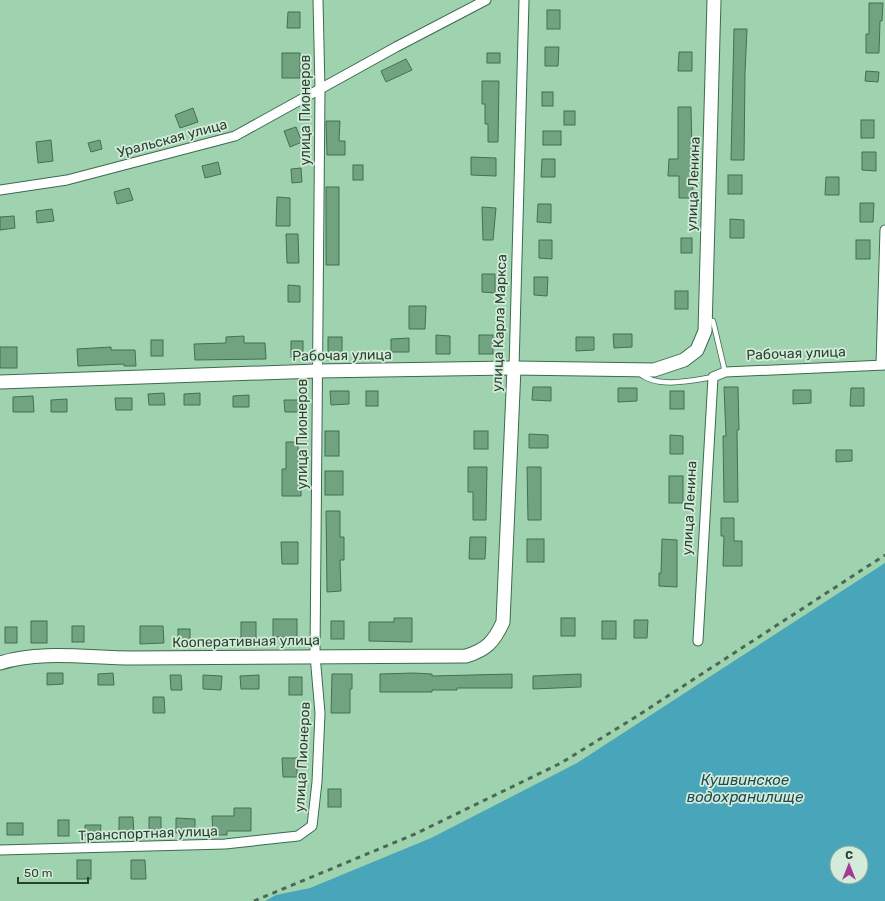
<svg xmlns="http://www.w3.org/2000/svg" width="885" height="901" font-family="Rubik,sans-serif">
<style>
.water{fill:#49a6ba;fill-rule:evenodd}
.building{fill:#72a381;stroke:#417151}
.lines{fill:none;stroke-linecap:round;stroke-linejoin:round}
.lane-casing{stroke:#3b6b4c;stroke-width:6}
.street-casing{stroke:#3b6b4c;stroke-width:11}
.secondary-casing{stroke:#3b6b4c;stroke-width:15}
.lane{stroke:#fff;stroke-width:4.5}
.street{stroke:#fff;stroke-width:9}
.secondary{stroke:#fff;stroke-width:13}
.rail{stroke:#4b6954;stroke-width:3;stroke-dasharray:5 5;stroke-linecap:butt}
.labels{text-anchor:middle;stroke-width:3.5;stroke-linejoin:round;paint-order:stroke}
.street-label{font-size:14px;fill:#2b4031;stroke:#d3ecda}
.water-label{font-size:15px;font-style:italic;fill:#214a53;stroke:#d3ecda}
</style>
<rect width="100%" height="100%" fill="#9fd3af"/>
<!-- water -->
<path class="water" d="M885,563V901H265L276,895L310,888L431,838L577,763ZM837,853H861V877H837Z"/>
<!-- building -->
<g class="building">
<path d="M869,3H883L882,21H880L879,53H866V34H869Z"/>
<rect x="547" y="10" width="13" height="19"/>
<path d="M288,12H300V28H287Z"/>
<path d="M734,29H747L745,73L744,160H731Z"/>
<path d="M545,47H559L558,66H545Z"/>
<path d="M679,52H692V71H678Z"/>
<rect x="282" y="53" width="18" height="25"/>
<rect x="487" y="53" width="13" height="10"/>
<path d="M406,59L412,70L386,82L381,71Z"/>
<path d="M866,71L879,72L878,82L865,81Z"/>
<path d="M482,81H499L498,142H488V124H485V104H482Z"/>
<rect x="542" y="92" width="11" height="14"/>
<path d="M678,107H691L693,198H679V176H668L669,159H678Z"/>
<path d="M193,108L198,122L180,128L175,115Z"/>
<rect x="564" y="111" width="11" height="14"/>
<rect x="861" y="120" width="13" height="18"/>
<path d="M326,121H340L339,141H345V155H327Z"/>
<path d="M296,127L302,142L290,147L284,131Z"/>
<rect x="543" y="131" width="18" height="14"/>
<path d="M51,140L53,161L38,163L36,142Z"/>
<path d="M100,140L102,149L91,152L88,143Z"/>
<path d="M862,152H876V171L862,170Z"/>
<path d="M471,157L496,158V176L471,175Z"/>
<path d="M542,159H555V177H541Z"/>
<path d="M218,162L221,174L205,178L202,166Z"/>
<rect x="353" y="165" width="10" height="15"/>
<path d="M301,168L302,182L292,183L291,169Z"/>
<rect x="728" y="175" width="14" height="19"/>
<path d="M826,177H839V195H825Z"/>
<rect x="326" y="187" width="13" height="78"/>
<path d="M129,188L133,200L117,204L114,192Z"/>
<path d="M277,197L290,198V226H276Z"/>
<path d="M860,203H874L873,222H860Z"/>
<path d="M538,204H551V223L537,222Z"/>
<path d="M482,207L496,208L493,240H483Z"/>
<path d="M52,209L54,221L37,223L36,211Z"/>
<path d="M14,216L15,228L0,230V217Z"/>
<path d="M730,219L744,220V238H730Z"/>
<path d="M286,234H298L299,263H287Z"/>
<rect x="681" y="238" width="11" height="15"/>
<path d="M539,240H552V259L539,258Z"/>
<rect x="856" y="240" width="14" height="19"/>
<path d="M482,274H495V293L482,292Z"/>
<path d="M534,277H548L547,296L534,295Z"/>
<path d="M288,285L300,286V302H288Z"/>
<rect x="675" y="291" width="13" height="18"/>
<path d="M409,306H426L425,329H409Z"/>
<path d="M613,334H632V347L614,348Z"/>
<path d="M436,335L450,336V354H436Z"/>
<rect x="479" y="335" width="14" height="19"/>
<path d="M244,336V343H265L266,359L195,360L194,344L226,343V337Z"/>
<rect x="328" y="337" width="14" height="18"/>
<path d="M576,337H594V350L576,351Z"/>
<path d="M409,338V352H391V339Z"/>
<rect x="151" y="340" width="12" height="16"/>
<rect x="291" y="341" width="12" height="16"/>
<rect x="0" y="347" width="17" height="21"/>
<path d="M111,347V350H135L136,366H124V364L78,366L77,349Z"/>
<path d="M533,387H551V401L532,400Z"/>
<path d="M724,387H738L739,430H737L738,502H724L723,436H726Z"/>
<path d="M618,388H637V401L618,402Z"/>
<path d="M851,388H864V406H850Z"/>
<path d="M793,390H811V403L793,404Z"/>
<path d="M330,391H349V404L331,405Z"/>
<rect x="366" y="391" width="12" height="15"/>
<rect x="670" y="391" width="14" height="18"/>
<path d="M164,393L165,405H149L148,394Z"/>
<path d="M200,393V405H184V394Z"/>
<path d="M249,395V407H233V396Z"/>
<path d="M33,396L34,412H13V397Z"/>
<path d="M115,398H132V410H116Z"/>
<path d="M67,399V412H51V400Z"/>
<path d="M284,400H301V412H285Z"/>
<rect x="325" y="431" width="14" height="25"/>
<rect x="474" y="431" width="14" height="18"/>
<path d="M529,434L548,435V448H529Z"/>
<path d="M670,435L683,436V454H670Z"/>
<path d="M286,442H298V469H301V496H282V469H286Z"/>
<path d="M836,450H852V461L836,462Z"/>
<path d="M468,467H487L486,520H473V492H468Z"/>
<path d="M527,467H541V520H528Z"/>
<rect x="325" y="471" width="18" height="24"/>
<rect x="669" y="476" width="14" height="27"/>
<path d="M326,511H340V537H344V560H340L341,591L327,592Z"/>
<path d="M721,518H734V541H742V566H723L724,536H721Z"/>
<path d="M470,537H486L485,559H469Z"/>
<rect x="527" y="539" width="17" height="23"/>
<path d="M662,539L677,540V587L659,586V573H661Z"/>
<path d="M281,542H298V564H282Z"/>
<path d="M394,618H412V642L369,641V622H394Z"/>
<rect x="561" y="618" width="14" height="18"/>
<rect x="273" y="619" width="24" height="18"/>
<path d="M634,620H648L647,638H634Z"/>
<rect x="31" y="621" width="16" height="22"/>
<rect x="331" y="621" width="13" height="18"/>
<rect x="602" y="621" width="14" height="18"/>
<rect x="241" y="622" width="15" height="20"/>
<rect x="72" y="626" width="12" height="16"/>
<path d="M140,626H163L164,643L140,644Z"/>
<rect x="5" y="627" width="12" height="16"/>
<rect x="178" y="629" width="12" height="16"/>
<path d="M47,673H63V684L47,685Z"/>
<path d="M113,673L114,685H98V674Z"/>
<path d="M414,673L432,674V676L512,674V688H457V690H432V692H380V674Z"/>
<path d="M332,674H352V689H350V713H331Z"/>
<path d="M581,674V687L533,689V676Z"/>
<path d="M170,675H181L182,690H171Z"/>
<path d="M203,675L222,676L221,690L203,689Z"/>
<path d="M259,675V689H241L240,676Z"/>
<rect x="289" y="677" width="13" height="18"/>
<path d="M153,697H164L165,713H153Z"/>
<path d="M282,758H297V777H283Z"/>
<rect x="328" y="789" width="13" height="18"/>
<path d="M234,808H251V831H227V835H213L212,816H234Z"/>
<path d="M119,817H133L134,836H119Z"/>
<path d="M149,817H161V832L149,833Z"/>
<path d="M176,818L195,819V833H176Z"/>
<rect x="58" y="820" width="11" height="16"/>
<rect x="7" y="823" width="16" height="12"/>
<path d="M85,825H101L100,836H85Z"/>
<rect x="77" y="860" width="14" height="19"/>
<path d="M131,860H145L146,879H131Z"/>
</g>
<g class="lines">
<defs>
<g id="lane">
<path d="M707,321H713L725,372"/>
<path d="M638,372C656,389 690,381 713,377"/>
</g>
<g id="street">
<path d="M0,190L67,180L235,136L396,47L486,0"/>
<path d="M881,365L885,230"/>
<path d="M514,368L524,0"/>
<path d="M698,641L713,377L725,372L885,365"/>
<path d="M0,850L225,844L298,836L312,826L317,782L320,713L315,655L320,89L318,0"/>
</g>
<g id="secondary">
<path d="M0,382L317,371L514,368L654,370L684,360L697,350L705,331L714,0"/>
<path d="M0,663C41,650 89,658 132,658C244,658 355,656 466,656C486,650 494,642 503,622L514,368"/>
</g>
</defs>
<!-- lane casing -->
<use href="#lane" class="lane-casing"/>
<!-- street casing -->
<use href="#street" class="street-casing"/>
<!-- secondary casing -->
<use href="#secondary" class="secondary-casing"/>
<!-- lane -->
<use href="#lane" class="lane"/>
<!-- street -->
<use href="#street" class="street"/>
<!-- secondary -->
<use href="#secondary" class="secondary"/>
<!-- rail -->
<path class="rail" d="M254,901L415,834L561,763L634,718L885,555"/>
</g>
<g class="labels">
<!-- street labels -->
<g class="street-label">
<text transform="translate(305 110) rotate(-90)" y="5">улица Пионеров</text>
<text transform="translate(172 138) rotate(-15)" y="5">Уральская улица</text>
<text transform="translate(693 184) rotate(-88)" y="5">улица Ленина</text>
<text transform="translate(499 323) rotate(-88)" y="5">улица Карла Маркса</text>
<text transform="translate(796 353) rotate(-2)" y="5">Рабочая улица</text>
<text transform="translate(342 355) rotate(-1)" y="5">Рабочая улица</text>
<text transform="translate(302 434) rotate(-90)" y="5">улица Пионеров</text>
<text transform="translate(689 508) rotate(-87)" y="5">улица Ленина</text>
<text transform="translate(246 641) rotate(-1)" y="5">Кооперативная улица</text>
<text transform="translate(302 757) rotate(-87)" y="5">улица Пионеров</text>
<text transform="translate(148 833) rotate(-2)" y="5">Транспортная улица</text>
</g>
<!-- water labels -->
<g class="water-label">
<text x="745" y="785">Кушвинское<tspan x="745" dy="17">водохранилище</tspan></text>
</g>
</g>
<!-- north arrow -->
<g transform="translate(849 865)"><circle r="19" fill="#d3ecda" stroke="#90a796"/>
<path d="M0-3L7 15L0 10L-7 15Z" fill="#a73896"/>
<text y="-6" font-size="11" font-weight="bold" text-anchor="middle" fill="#2b4031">С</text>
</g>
<!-- scale -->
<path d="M18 877v6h70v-6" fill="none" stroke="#2b4031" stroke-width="2"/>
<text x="24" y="877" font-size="12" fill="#2b4031" stroke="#d3ecda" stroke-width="3" paint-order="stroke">50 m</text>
</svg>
